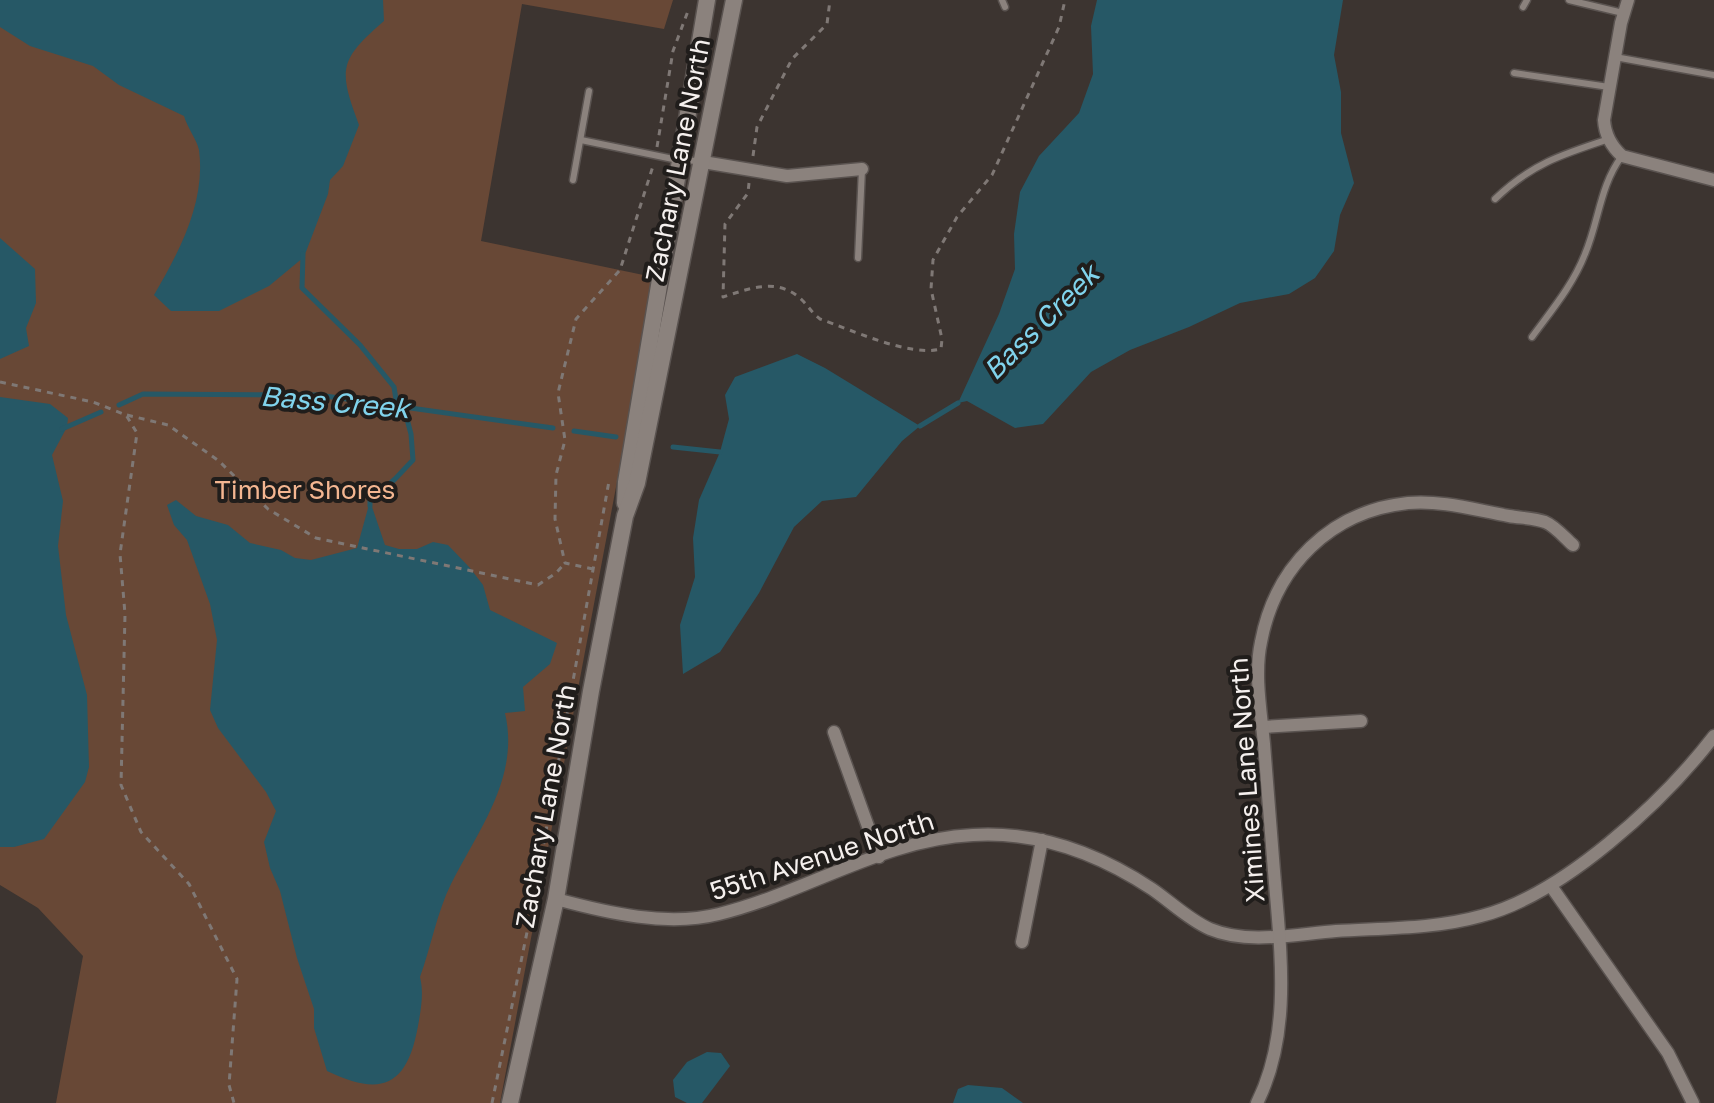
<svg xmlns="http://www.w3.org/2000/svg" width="1714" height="1103" font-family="'Golos Text',sans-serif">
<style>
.green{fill:#684836}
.water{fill:#265866}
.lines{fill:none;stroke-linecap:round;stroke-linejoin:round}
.stream{stroke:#265866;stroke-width:5}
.service-casing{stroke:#5a5350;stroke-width:9}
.minor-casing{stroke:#5a5350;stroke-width:15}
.tertiary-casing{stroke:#5a5350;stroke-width:19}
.path{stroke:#7f7875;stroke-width:3;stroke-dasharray:6 6;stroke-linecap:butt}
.service{stroke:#8b827d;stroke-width:6}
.minor{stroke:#8b827d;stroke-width:12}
.tertiary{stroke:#8b827d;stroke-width:16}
.labels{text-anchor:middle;stroke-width:8;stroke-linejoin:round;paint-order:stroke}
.street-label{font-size:26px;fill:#f5f0ee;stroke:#201d1b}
.park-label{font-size:26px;fill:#f4b691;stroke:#201d1b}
.water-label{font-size:28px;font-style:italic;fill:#80d3ec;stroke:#201d1b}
</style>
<rect width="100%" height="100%" fill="#3c3430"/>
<!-- green -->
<path class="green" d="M0,0H673L664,29L522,4L481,241L653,277L623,450L500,1103H56L83,956L38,908L0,885Z"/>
<!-- water -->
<g class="water">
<path d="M0,0H383L384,21C339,60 338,69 359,125L343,166L330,180L328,194L304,257L269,286L219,311H171L154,295C179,252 206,202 199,150C197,140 187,127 184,116L119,85L93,66L30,46L0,27Z"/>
<path d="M1097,0H1343L1334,55L1341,92V133L1354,183L1340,215L1334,251L1315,278L1289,294L1240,303L1189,327L1130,350L1091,372L1043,424L1015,428L967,401L958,403L999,314L1015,269L1014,234L1020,192L1039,156L1079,113L1093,74L1091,26Z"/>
<path d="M0,238L35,269L36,303L26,328L29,346L0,359Z"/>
<path d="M797,354L825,368L920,426L902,441L856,497L822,501L794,527L759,593L720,652L683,674L680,625L695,577L693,538L699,500L720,452L729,419L725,395L735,377Z"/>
<path d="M0,397L50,404L68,418L67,427L52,455L63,501L58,546L66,615L87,695L89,767L85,782L44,839L14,847H0Z"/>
<path d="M176,500L196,516L228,525L250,543L281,550L295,558L311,560L357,548L370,501L385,545L399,549H417L433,542L448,545L470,568L483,585L490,610L557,643L550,664L523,687L525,711L505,713C520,777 479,829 451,884C437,912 431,947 420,977C424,993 421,1009 418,1026C407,1087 381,1097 327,1071L314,1028V1009L297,958L280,891L270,868L264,842L276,811L266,792L218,728L210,710L217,640L210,604L187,540L174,525L167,505Z"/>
<path d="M707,1052L721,1053L730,1066L702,1103H687L675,1097L673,1080L687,1062Z"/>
<path d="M968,1085L1002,1088L1023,1103H953L958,1089Z"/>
</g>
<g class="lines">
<!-- stream -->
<g class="stream">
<path d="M303,254L302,288L360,345L394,387L397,406"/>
<path d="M119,405L143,394L318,395L553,428"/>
<path d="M920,426L958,403"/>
<path d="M62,429L101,412"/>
<path d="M574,431L616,437"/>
<path d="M673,447L720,452"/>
<path d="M370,506V501L395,479L413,460L411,434L404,408"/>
</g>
<defs>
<g id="service">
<path d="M1002,0L1005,7"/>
<path d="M1569,0L1623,13"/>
<path d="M1523,7L1527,0"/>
<path d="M1615,57L1714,75"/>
<path d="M1514,73L1609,87"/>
<path d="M581,140L678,160L699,161"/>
<path d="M573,180L589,91"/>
<path d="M1495,199C1531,164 1563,154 1609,139"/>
<path d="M858,258L862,169"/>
<path d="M1532,337C1551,311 1573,285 1585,254C1599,221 1600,185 1622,156"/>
</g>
<g id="minor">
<path d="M1628,0L1621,23L1604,120C1605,135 1611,146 1622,156L1714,180"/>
<path d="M703,162L787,176L862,169"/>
<path d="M1262,727L1361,721"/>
<path d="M834,732L879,857"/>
<path d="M1551,886L1668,1053L1693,1103"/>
<path d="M556,899C608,913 667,927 719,914C805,893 884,839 973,835C1038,831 1099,854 1152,889C1171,902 1189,920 1210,929C1248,945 1296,934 1336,931C1384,928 1435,929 1481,916C1563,895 1663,802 1714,736"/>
<path d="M1022,942L1042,840"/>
<path d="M1257,1103C1291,1035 1281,956 1275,883C1271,837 1268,791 1264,744C1261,712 1254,674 1261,642C1275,567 1330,511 1408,503C1442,500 1475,510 1509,516C1520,518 1534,518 1545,522C1555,526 1565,538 1573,545"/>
</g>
<g id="tertiary">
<path d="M625,503L626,482L707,0"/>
<path d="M510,1103L556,899L591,691L625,516L637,483L734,0"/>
</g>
</defs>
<!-- service casing -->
<use href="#service" class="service-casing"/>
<!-- minor casing -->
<use href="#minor" class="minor-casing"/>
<!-- tertiary casing -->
<use href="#tertiary" class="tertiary-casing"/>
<!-- path -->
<g class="path">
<path d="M657,147L673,51L688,11"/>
<path d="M753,156L757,127L792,59L827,24L830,0"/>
<path d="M749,183L748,193L725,224L723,297C751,288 778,277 802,300C809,307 812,313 820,319C852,330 909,357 941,349L942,339L931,289L933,260L957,217L992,175L1059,27L1065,0"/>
<path d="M0,382L93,402L126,415L137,433L120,554L125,614L121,785L141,832L189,884L237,979L229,1085L234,1103"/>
<path d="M127,415L168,425L219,461L268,509L316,538L538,585L556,573L565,563"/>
<path d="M593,569L565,563L555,519L556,475L565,440L558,393L576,319L620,270L653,166"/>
<path d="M492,1103L533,903L609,481"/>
</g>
<!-- service -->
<use href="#service" class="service"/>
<!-- minor -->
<use href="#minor" class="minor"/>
<!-- tertiary -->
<use href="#tertiary" class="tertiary"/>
</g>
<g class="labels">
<!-- street labels -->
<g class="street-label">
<text transform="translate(678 160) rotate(-79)" y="9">Zachary Lane North</text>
<text transform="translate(1247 780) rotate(-94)" y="9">Ximines Lane North</text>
<text transform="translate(546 806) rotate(-80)" y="9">Zachary Lane North</text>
<text transform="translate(822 856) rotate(-18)" y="9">55th Avenue North</text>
</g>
<!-- park labels -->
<g class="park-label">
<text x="305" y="499">Timber Shores</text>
</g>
<!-- water labels -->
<g class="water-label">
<text transform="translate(1041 322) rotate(-45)" y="10">Bass Creek</text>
<text transform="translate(335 402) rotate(5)" y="10">Bass Creek</text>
</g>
</g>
</svg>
